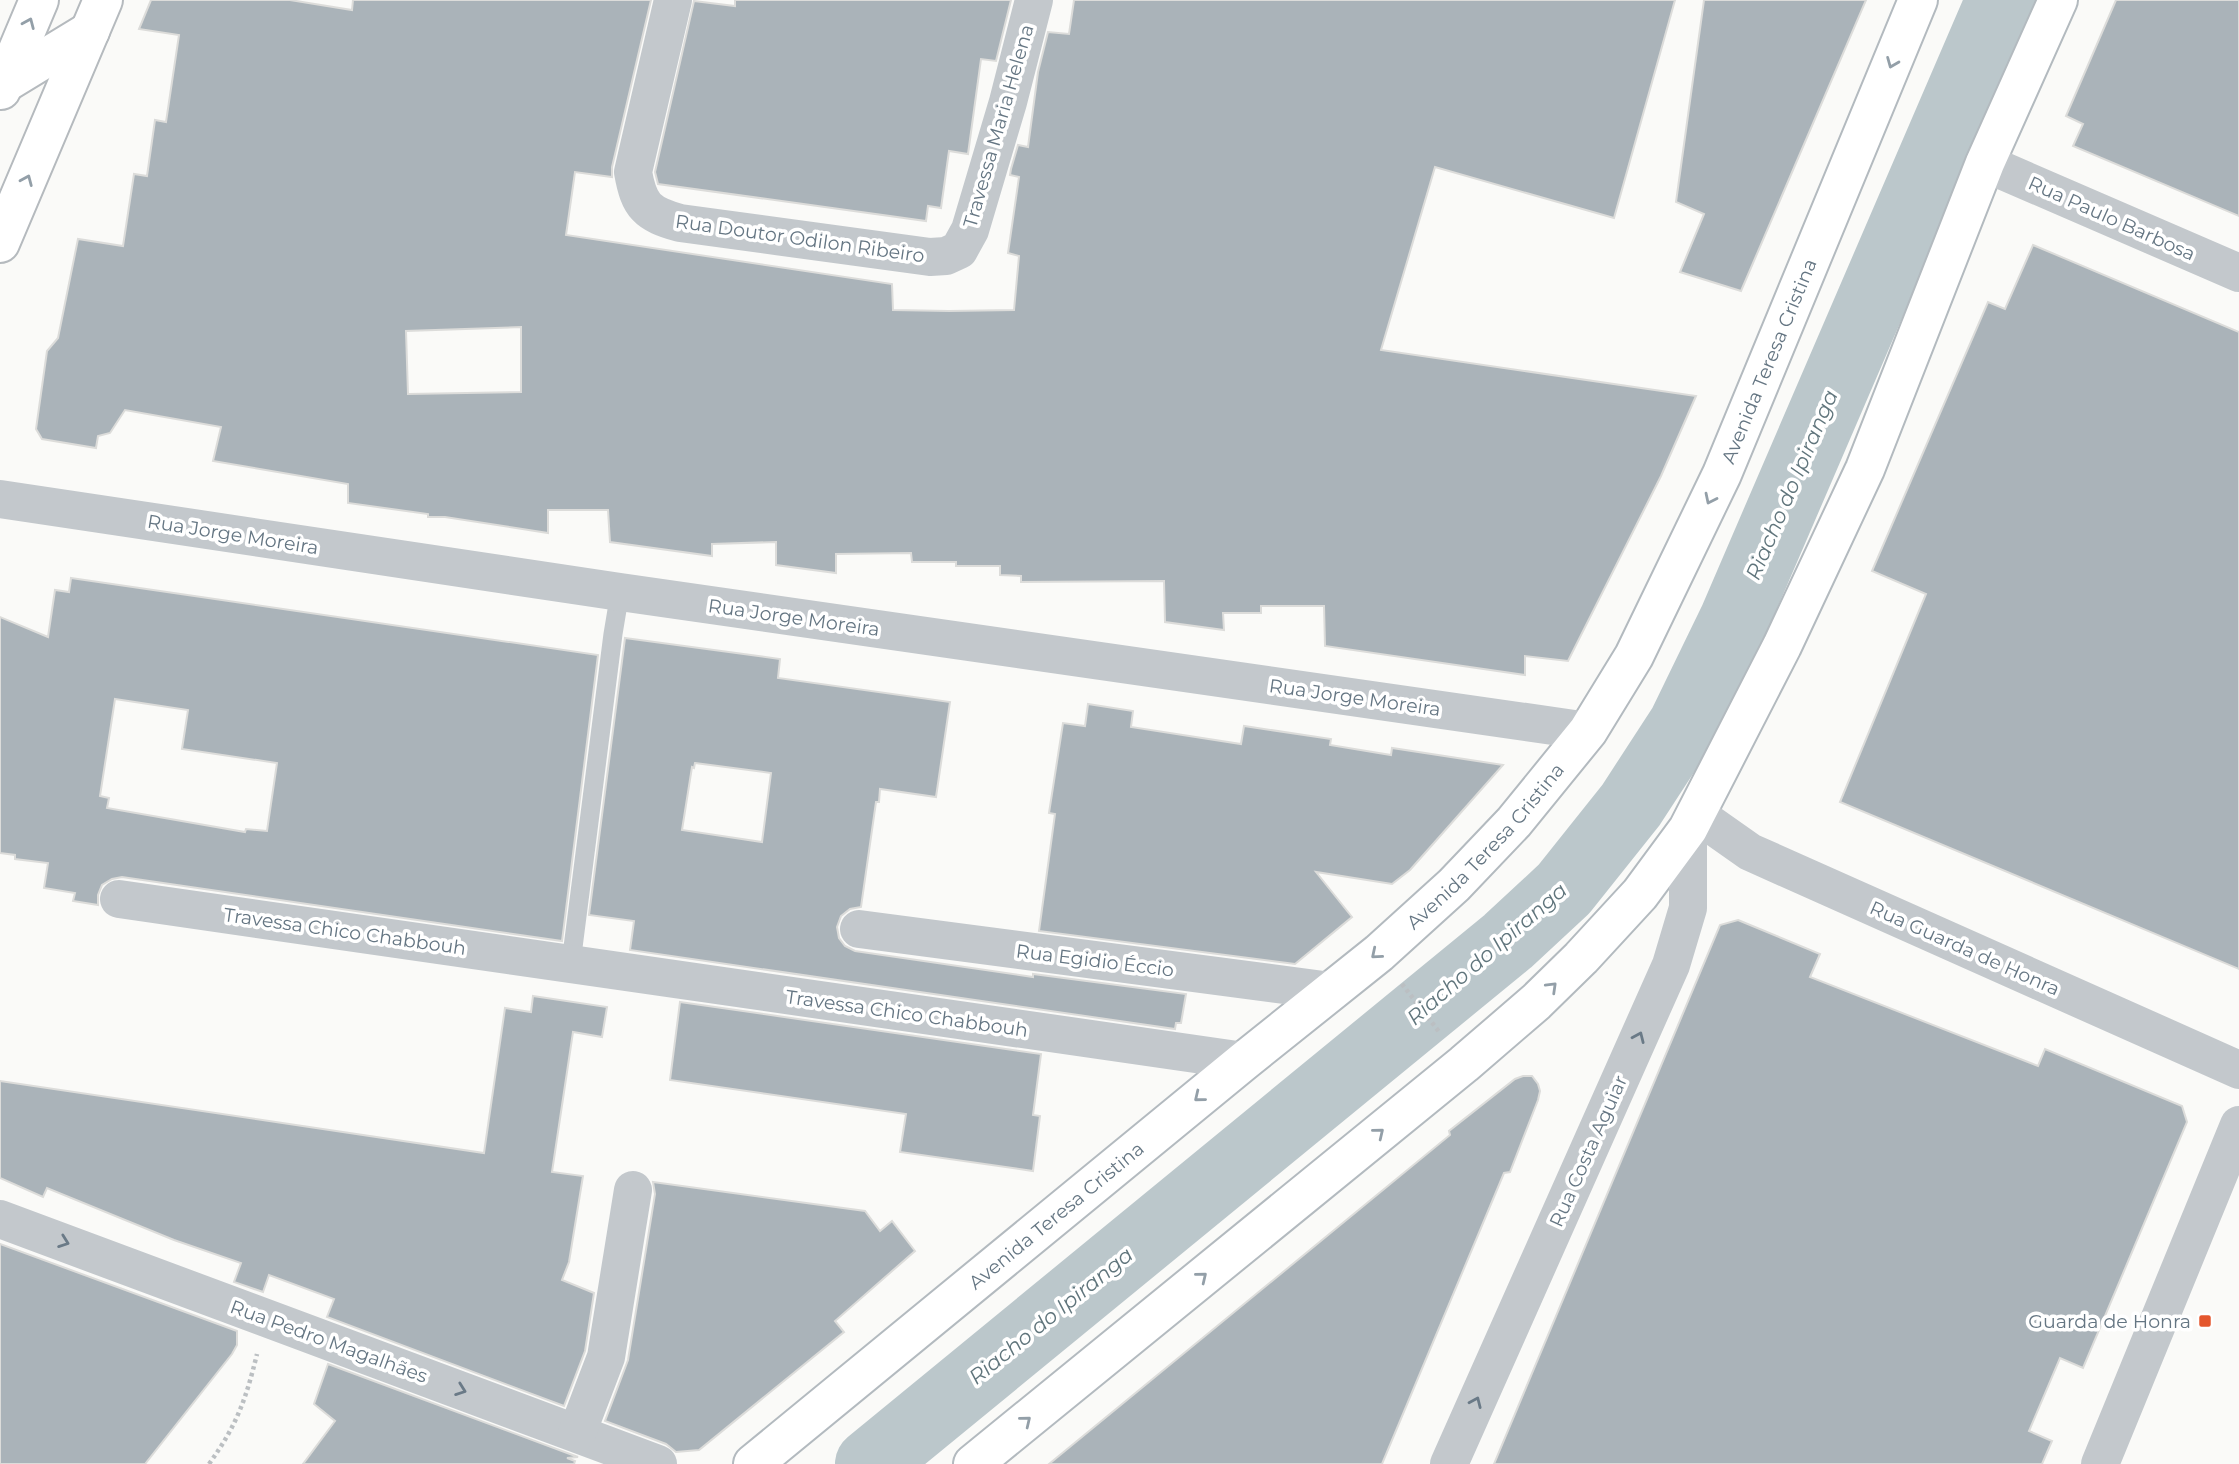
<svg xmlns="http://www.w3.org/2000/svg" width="2239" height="1464" font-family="Montserrat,sans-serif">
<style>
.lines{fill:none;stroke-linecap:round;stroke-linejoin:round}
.river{stroke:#bbc7cb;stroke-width:70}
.building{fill:#aab3b9;stroke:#dcdcda;stroke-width:2;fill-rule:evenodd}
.secondary-casing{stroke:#b3babf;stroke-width:42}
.primary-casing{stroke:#b5babe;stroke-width:42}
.path{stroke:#bbbfc2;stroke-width:4.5;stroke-dasharray:3.5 3.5;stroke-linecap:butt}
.service{stroke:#c3c8cc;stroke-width:19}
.minor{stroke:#c3c8cc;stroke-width:38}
.secondary{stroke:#fff;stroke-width:38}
.primary{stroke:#fff;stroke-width:38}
.oneway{stroke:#939fa8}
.oneway2{stroke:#6a7a87}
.poi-dot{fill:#e4572e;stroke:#fff;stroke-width:2.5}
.labels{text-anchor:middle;stroke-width:7;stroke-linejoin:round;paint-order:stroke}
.street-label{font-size:19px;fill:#657683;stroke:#fff}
.poi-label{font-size:19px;fill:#657683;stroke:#fff;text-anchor:end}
.water-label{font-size:21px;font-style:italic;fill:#60757c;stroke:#fff}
</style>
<rect width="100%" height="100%" fill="#fafaf8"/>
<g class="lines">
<!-- river -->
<path class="river" d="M870,1464L1508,941L1564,889L1631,805L1683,725L1734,620L2001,0"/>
</g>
<!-- building -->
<g class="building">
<path d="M151,0H290L352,10L353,0H651L612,167V177L575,172L566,235L892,284L893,310L949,311L1014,310L1019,256L1008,253L1019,177L1010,175L1011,169L1018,145L1028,147L1038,72L1048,32L1069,34L1074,0H1675L1614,218L1435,167L1381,350L1696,396L1661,476L1568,661L1525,656V675L1325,646L1324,606H1261V613H1223L1224,630L1165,622L1164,581L1021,582V576L1000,575V566H956V562H912L911,553L836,554V573L776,565V542L712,544V556L610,542L608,510H548V533L445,517H428V514L348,503V484L213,461L221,427L125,410L110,433L98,436L96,448L42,439L36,429L47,351L58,338L78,239L123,246L134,174L147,176L155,120L166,122L179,35L139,29ZM521,327V392L408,394L406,331Z"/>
<path d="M735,0H1011L996,61L981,59L968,154L949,151L941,208L928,206L926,221L658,184L655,172L694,1L735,6Z"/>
<path d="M1704,0H1866L1741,291L1680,272L1704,214L1676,202Z"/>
<path d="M2116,0H2239V216L2073,146L2083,124L2066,116Z"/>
<path d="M2033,245L2239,332V969L1840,802L1926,594L1872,571L1988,302L2005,309Z"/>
<path d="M71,578L598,655L562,941L122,877L112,879L102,885L98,895V905L73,901L75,893L44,888L48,863L15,859V855L0,853V617L48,637L55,590L69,592ZM115,699L188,710L182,749L277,763L267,831L246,829L245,832L107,808L109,798L100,796Z"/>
<path d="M625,638L780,659L778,678L950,702L936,797L880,789L879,802H876L861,907L850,909L841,916L837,927L839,938L845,946L855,951L1033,977V974L1186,994L1181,1023H1176L1175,1029L630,950L634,921L589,915ZM695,763L771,773L762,842L682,830L692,767L694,768Z"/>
<path d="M1088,704L1133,711L1131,727L1241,744L1244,726L1331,739L1330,745L1391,755L1392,748L1503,765L1410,870L1392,884L1316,872L1352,917L1295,964L1039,931L1055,814L1049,813L1063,723L1085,726Z"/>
<path d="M1738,920L1820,954L1810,977L2038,1066L2045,1049L2182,1106L2187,1122L2083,1368L2060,1358L2029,1431L2052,1441L2042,1464H1494L1720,925Z"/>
<path d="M533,996L607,1007L602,1037L573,1032L552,1172L583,1176L569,1262L562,1280L594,1293L585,1351L564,1406L327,1317L334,1299L269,1275L263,1292L234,1282L241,1263L174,1240L47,1188L43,1197L0,1178V1081L484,1153L505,1008L531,1012Z"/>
<path d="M680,1002L1041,1054L1033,1115L1040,1116L1033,1171L900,1152L906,1114L670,1080Z"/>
<path d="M1523,1076H1532L1538,1084L1540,1091L1538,1100L1510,1172L1504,1173L1382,1464H1049L1450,1135L1449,1131L1515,1079Z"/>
<path d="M653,1182L865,1211L880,1231L892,1221L915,1251L835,1321L844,1332L699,1450L676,1452L666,1444L605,1421L628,1360L655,1194Z"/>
<path d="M0,1244L237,1331V1345L232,1354L145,1464H0Z"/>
<path d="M328,1364L578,1457L567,1458L575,1461L574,1464H303L335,1421L314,1404Z"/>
</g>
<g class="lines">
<defs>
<g id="secondary">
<path id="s1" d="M753,1464L1244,1061L1379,953L1454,885L1514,822L1588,731L1634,656L1722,474L1918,0"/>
<path d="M973,1464L1464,1064L1536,1002L1581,958L1640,894L1688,829L1782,646L1865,469L1985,163L2058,0"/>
</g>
<g id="primary">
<path d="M3,84L90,31"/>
<path d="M1,90L39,0"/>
<path d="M0,243L103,0"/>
</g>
</defs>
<!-- secondary casing -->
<use href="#secondary" class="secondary-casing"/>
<!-- primary casing -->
<use href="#primary" class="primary-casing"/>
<!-- path -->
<g class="path">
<path d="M1402,984L1440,1033"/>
<path d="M209,1464C237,1425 246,1399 257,1354"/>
</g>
<!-- service -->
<path class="service" d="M571,963L613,634L620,592"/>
<!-- minor -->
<g class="minor">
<path d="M673,0L633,172C639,206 647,214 680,223L930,257L946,256L959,250L970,230L1008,102L1034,0"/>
<path d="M1985,163L2239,273"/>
<path d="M0,499L620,592L1588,731"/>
<path d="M1696,814L1750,852L2239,1070"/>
<path d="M119,899L1244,1061"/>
<path d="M859,929L1331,991"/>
<path d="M0,1219L658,1464"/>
<path d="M577,1433L606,1357L633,1190"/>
<path d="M1449,1464L1671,965L1688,908V829"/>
<path d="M2100,1464L2239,1125"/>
</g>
<!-- secondary -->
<use href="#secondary" class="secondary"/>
<!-- primary -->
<use href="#primary" class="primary"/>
</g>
<!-- one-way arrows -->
<defs><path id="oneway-chevron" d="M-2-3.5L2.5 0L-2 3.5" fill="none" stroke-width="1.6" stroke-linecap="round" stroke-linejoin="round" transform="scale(1.75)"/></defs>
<g class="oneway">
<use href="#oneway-chevron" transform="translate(29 23) rotate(-67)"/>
<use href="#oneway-chevron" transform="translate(1892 63) rotate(112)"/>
<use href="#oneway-chevron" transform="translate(27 180) rotate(-67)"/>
<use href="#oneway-chevron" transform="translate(1710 499) rotate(116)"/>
<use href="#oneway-chevron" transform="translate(1376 954) rotate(140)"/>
<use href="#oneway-chevron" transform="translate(1552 987) rotate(-44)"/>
<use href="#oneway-chevron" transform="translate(1199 1097) rotate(141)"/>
<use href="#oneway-chevron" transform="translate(1379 1133) rotate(-39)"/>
<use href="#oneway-chevron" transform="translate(1202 1277) rotate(-39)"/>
<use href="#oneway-chevron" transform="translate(1026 1421) rotate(-39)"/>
</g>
<g class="oneway2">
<use href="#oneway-chevron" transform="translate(1639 1037) rotate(-66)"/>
<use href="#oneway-chevron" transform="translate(64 1242) rotate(20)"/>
<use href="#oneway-chevron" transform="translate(461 1390) rotate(20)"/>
<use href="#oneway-chevron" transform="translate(1476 1402) rotate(-66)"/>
</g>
<!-- markers -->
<rect class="poi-dot" x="2198" y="1314" width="14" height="14" rx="3.5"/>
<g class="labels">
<!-- street labels -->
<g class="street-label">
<text transform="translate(998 126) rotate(-74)" y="7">Travessa Maria Helena</text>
<text transform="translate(2112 218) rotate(24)" y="7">Rua Paulo Barbosa</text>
<text transform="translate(800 238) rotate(8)" y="7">Rua Doutor Odilon Ribeiro</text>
<text dy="7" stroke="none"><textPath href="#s1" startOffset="1526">Avenida Teresa Cristina</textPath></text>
<text transform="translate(233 534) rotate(9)" y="7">Rua Jorge Moreira</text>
<text transform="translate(794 617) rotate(8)" y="7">Rua Jorge Moreira</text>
<text transform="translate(1355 697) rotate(8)" y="7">Rua Jorge Moreira</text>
<text dy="7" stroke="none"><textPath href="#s1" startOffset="959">Avenida Teresa Cristina</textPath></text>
<text transform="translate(345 931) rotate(8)" y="7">Travessa Chico Chabbouh</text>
<text transform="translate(1965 948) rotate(24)" y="7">Rua Guarda de Honra</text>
<text transform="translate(1095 960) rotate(7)" y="7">Rua Egidio Éccio</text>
<text transform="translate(907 1013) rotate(8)" y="7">Travessa Chico Chabbouh</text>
<text transform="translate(1588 1151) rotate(-66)" y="7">Rua Costa Aguiar</text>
<text dy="7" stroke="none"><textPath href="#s1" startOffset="392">Avenida Teresa Cristina</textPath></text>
<text transform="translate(329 1341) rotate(20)" y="7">Rua Pedro Magalhães</text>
</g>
<!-- poi labels -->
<g class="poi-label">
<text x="2191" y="1328">Guarda de Honra</text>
</g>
<!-- water labels -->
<g class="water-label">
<text transform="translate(1792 485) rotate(-67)" y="7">Riacho do Ipiranga</text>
<text transform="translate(1487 954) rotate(-41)" y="7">Riacho do Ipiranga</text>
<text transform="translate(1051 1316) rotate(-39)" y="7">Riacho do Ipiranga</text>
</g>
</g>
</svg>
